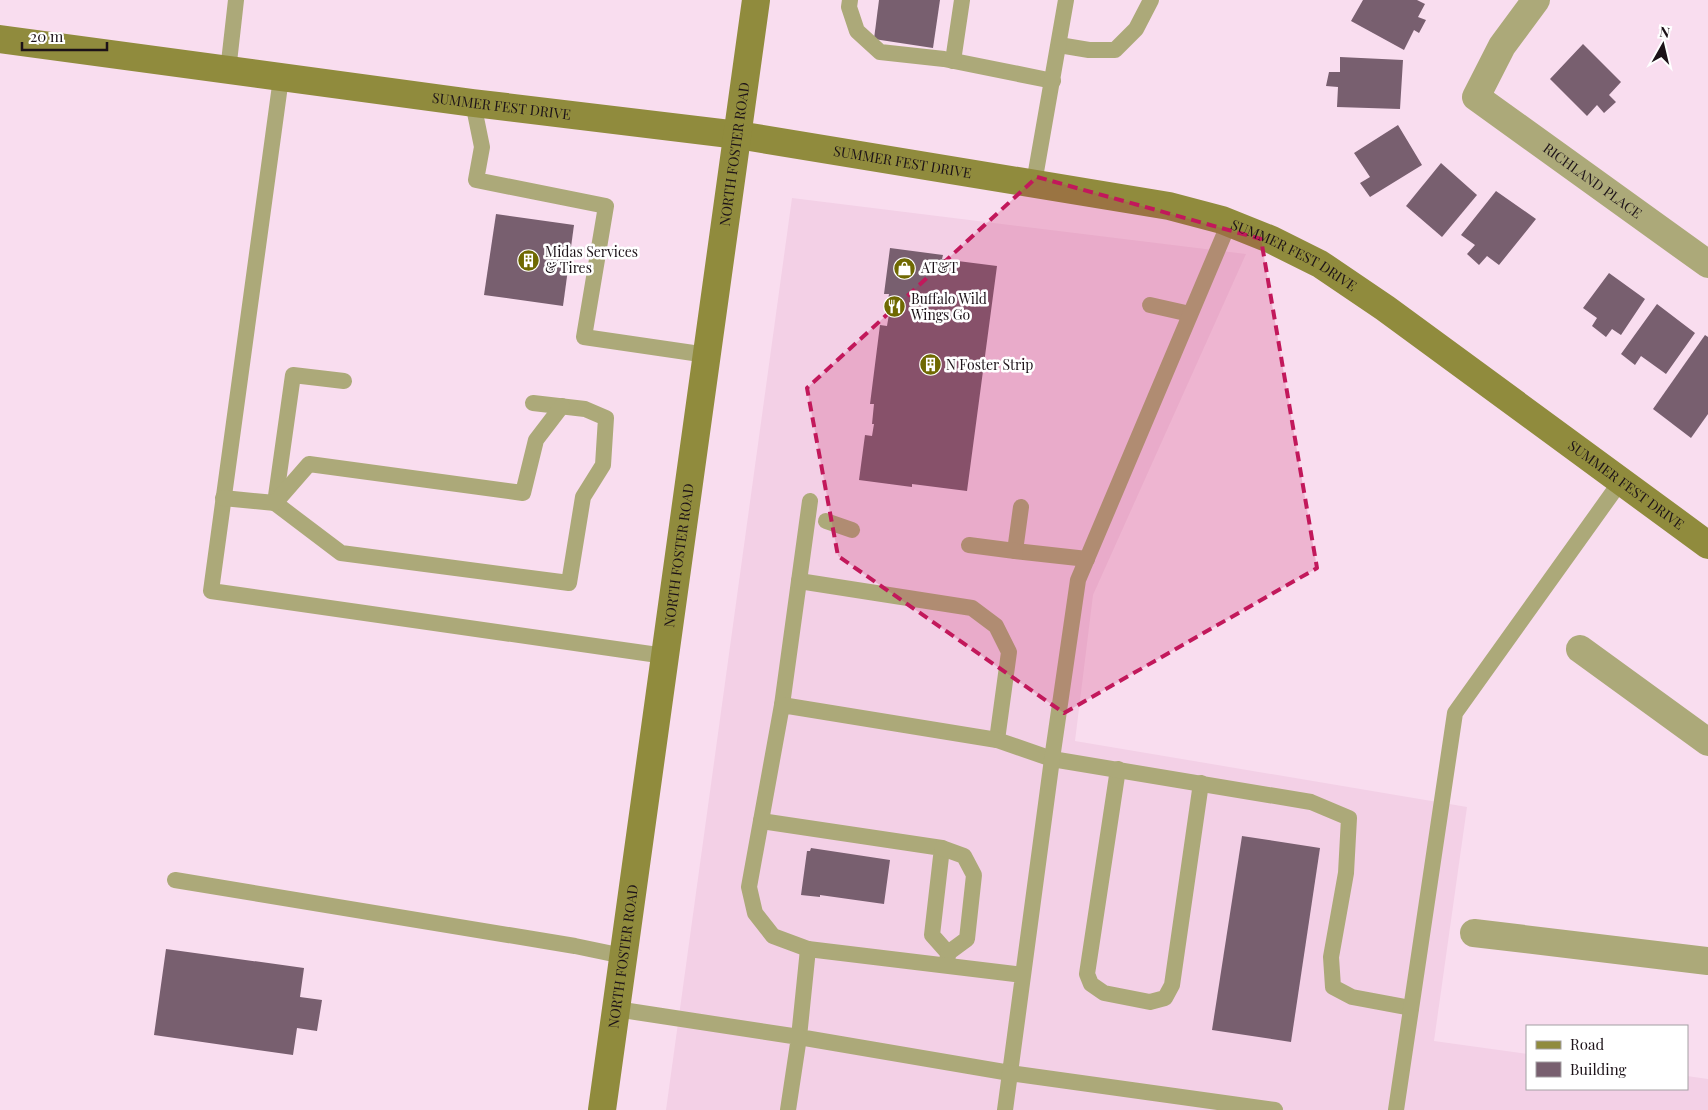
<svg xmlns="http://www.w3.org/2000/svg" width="1708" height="1110" font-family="'Playfair Display',serif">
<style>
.built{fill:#f3d0e6}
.building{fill:#785f6f}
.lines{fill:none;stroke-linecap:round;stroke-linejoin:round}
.lane{stroke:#aca979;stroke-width:16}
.street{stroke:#aca979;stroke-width:28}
.secondary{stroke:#908b3d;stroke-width:28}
.marked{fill:#c2185b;fill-opacity:0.2;stroke:#c2185b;stroke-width:4;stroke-dasharray:10 6;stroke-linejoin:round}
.labels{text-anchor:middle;stroke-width:5;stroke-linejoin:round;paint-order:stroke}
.street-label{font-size:14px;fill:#1c1218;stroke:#fff}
.poi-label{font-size:14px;fill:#1c1218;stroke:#fff;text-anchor:start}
</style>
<rect width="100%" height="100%" fill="#f9ddef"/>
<!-- built -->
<path class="built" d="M792,198L1246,254L1093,595L1075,741L1467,807L1434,1041L1527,1054V1089H1687V1076L1708,1079V1110H666Z"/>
<!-- building -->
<g class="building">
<path d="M879,0H940L933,48L874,39Z"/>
<path d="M1363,0H1417L1425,4L1418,17L1426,20L1419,33L1414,30L1404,50L1351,21Z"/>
<path d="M1583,44L1621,82L1609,95L1616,102L1604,113L1597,105L1587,116L1550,79Z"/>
<path d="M1340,57L1403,60L1400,109L1337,107L1338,87L1326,86L1329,72H1340Z"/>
<path d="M1398,125L1422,165L1370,197L1360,183L1370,177L1354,153Z"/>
<path d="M1441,163L1477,195L1442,237L1406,206Z"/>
<path d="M1496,191L1536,219L1499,265L1487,256L1479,265L1467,254L1475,245L1461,235Z"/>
<path d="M496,214L574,225L563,306L484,295Z"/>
<path d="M890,248L943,255L942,259L997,266L967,491L912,484V487L859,480L865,435L872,436L874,424H872L874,404H870L880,325L887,326L889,314L886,313L889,294H884Z"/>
<path d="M1609,273L1645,299L1621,335L1612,329L1606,337L1592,326L1597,318L1583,308Z"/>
<path d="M1657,304L1695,333L1666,374L1641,356L1635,365L1621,354Z"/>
<path d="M1705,335L1708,337V414L1691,438L1653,409Z"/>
<path d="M1242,836L1320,848L1291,1042L1212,1030Z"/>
<path d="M811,848L890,860L884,904L820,895V897L801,895L807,851H810Z"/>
<path d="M166,949L304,968L300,997L322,1000L317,1031L297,1028L293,1055L154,1035Z"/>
</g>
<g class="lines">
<!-- lane -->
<g class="lane">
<path d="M850,0L849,7L857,31L880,52L944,59L1053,81"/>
<path d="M1059,45L1089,50H1115L1136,29L1151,0"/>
<path d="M953,61L962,0"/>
<path d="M228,71L236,0"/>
<path d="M281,78L211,591L665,656"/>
<path d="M473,103L482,147L476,180L606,206L584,337L707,355"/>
<path d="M1034,183L1066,0"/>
<path d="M1150,305L1190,314"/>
<path d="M344,381L293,375L275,503L341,553L569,583L583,497L603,465L606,418L585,409L533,403"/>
<path d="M223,498L275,503L309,464L523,493L536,440L562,406"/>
<path d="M1021,507L1015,551L1087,559"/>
<path d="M826,521L852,530"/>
<path d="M969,545L1015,551"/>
<path d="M799,581L972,608L996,626L1009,652L997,740"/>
<path d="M782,705L810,501"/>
<path d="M1118,769L1087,974L1091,984L1104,993L1150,1002L1165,998L1172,985L1201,783"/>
<path d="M761,821L942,848L932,935L948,953L947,965"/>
<path d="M942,848L964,856L974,875L967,939L948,953"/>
<path d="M175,880L575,946L623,956"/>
<path d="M808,949L773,936L755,913L749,887L782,705L997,740L1052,759L1311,802L1349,818L1346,873L1331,957L1333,987L1352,997L1411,1008"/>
<path d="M1023,975L808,949L799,1037L1010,1073L1052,759L1078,580L1229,223"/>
<path d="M616,1009L799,1037L788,1110"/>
<path d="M1005,1110L1010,1073L1275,1110"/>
<path d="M1396,1110L1455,713L1621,481"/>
</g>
<!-- street -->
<g class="street">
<path id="s1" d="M1536,0L1502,46L1476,97L1708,264"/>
<path d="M1580,649L1708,742"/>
<path d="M1474,933L1708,961"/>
</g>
<!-- secondary -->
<g class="secondary">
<path id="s2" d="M0,39L473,103L738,135L1169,206L1222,220L1272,240L1320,264L1385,308L1708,545"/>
<path id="s3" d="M602,1110L756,0"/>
</g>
</g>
<!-- marked area -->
<path class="marked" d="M1037,177L1261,239L1317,568L1064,713L838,556L807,388Z"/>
<!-- icons -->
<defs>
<symbol id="building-disc" viewBox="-11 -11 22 22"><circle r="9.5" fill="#6f6902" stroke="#fff"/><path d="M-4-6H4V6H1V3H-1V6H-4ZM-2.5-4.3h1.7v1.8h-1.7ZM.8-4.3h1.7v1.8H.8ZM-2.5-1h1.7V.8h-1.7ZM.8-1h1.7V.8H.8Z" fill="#fff"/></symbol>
<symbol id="shop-disc" viewBox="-11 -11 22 22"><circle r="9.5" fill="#6f6902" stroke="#fff"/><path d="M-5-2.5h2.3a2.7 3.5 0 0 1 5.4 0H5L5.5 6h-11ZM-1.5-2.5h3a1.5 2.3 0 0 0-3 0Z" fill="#fff"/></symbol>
<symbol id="restaurant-disc" viewBox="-11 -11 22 22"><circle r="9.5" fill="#6f6902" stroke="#fff"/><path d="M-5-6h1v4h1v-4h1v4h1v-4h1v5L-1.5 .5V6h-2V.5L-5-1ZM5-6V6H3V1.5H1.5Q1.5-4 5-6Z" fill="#fff"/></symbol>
</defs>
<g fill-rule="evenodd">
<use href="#building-disc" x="516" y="248" width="25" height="25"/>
<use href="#shop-disc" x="892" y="256" width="25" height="25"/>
<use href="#restaurant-disc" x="882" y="294" width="25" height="25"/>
<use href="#building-disc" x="918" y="352" width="25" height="25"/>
</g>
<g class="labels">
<!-- street labels -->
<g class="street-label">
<text dy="5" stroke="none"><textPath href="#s2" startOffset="506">SUMMER FEST DRIVE</textPath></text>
<text dy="5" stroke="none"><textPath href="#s3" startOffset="965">NORTH FOSTER ROAD</textPath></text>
<text dy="5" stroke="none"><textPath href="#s2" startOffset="911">SUMMER FEST DRIVE</textPath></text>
<text dy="5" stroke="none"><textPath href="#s1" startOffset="258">RICHLAND PLACE</textPath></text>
<text dy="5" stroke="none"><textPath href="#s2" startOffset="1316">SUMMER FEST DRIVE</textPath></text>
<text dy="5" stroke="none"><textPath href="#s2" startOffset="1721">SUMMER FEST DRIVE</textPath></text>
<text dy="5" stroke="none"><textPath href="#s3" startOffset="560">NORTH FOSTER ROAD</textPath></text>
<text dy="5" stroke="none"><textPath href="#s3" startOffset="155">NORTH FOSTER ROAD</textPath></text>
</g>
<!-- poi labels -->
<g class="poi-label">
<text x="545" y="257">Midas Services<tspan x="545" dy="16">&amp; Tires</tspan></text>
<text x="921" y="273">AT&amp;T</text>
<text x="911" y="304">Buffalo Wild<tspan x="911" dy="16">Wings Go</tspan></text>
<text x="946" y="370">N Foster Strip</text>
</g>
</g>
<!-- legend -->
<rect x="1526" y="1025" width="162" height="65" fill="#ffffff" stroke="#a4a0a3"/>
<rect x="1536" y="1041" width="25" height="8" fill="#908b3d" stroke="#a4a0a3"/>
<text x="1570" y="1050" font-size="15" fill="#1c1218">Road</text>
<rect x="1536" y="1062" width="25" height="15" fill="#785f6f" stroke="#a4a0a3"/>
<text x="1570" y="1075" font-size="15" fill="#1c1218">Building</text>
<!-- north arrow -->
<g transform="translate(1663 45) rotate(8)" stroke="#ffffff" stroke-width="4" paint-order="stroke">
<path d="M0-4L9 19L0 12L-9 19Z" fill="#1c1218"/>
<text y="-8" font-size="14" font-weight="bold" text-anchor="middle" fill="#1c1218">N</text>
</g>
<!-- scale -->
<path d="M22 42v8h85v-8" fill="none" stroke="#1c1218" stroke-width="2.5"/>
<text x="30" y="42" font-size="15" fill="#1c1218" stroke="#ffffff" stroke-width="4" paint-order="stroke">20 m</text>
</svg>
